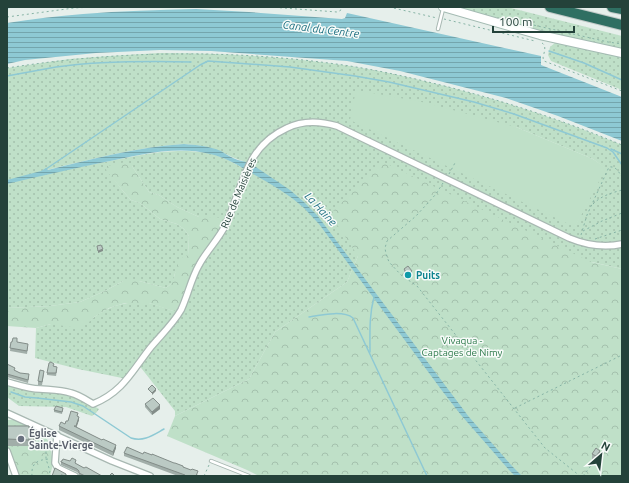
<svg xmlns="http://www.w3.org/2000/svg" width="629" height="483" font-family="Ubuntu,sans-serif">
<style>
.grass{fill:url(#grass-dots);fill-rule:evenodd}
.forest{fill:url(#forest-crowns)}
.garden{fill:#bfe0c8}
.water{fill:url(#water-rules)}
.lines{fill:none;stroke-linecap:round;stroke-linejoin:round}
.stream{stroke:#8ec9d4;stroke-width:1.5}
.service-casing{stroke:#a8b8b2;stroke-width:4.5}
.minor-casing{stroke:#a8b8b2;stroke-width:8}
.secondary-casing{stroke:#a4bbb3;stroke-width:10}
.motorway-casing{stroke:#c2cac8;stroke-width:12}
.path{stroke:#86b3a5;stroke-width:1;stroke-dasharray:2 3;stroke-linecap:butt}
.service{stroke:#fff;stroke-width:2.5}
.minor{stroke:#fff;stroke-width:5.5}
.secondary{stroke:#fff;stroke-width:8}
.motorway{stroke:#2f6f62;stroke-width:10}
.wall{fill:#a1aea9}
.shaded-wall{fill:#838d89}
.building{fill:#bbcac4;stroke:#838d89}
.culture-dot{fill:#0f9aa8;stroke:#f7fbf9;stroke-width:1.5}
.worship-dot{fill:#6b7280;stroke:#f7fbf9;stroke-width:1.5}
.labels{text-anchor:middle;stroke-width:3;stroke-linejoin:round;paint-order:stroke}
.street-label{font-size:10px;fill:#24423a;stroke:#f7fbf9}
.culture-label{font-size:10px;font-weight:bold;fill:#0d838f;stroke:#f7fbf9;text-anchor:start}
.park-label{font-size:10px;fill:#2d7a4b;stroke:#f7fbf9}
.worship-label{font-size:10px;font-weight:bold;fill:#5b616d;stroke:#f7fbf9;text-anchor:start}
.water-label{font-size:11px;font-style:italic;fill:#1c6f80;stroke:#f7fbf9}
</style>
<defs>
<pattern id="grass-dots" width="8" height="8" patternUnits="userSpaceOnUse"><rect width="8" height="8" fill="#bfe0c8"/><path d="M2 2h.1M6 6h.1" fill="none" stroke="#a4c1ad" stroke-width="1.8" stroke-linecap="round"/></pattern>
<pattern id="forest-crowns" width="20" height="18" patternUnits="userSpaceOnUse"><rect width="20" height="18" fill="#bfe0c8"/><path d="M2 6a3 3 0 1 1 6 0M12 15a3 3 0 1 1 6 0" fill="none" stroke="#a4c1ad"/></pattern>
<pattern id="water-rules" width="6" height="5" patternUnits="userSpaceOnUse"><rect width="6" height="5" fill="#8ec9d4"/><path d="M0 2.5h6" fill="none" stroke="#74a5ad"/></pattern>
</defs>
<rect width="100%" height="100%" fill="#e6efeb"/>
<!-- grass -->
<g class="grass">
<path d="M455,7H507L622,36V49L533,30Z"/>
<path d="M556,42L622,57V90L551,61L548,55L550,47Z"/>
<path d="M160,53C224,53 287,57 350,66C375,70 400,75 424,81C492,97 558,118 622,145V269L592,262L358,256L347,282L275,332L249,379L175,416V411L138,364L127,379L78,369L35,358L36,328L51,324L87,323C104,307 126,300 149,303C157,305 165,308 173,311L208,217H199L177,207L159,195L149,192L132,166H107V170L123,191L131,200L140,203L160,219L177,224L184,229L189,236L188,255L175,273L173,282L166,288L139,281H123L107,290L80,302L50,306L7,308V68L70,59L110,56ZM350,119L516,127L593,159L605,168L575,226ZM184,144C196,145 207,146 219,151C227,154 235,159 243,161L247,170L226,159L210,153L188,151H178L161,152L141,155L48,173L47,170C92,159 137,147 184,144Z"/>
<path d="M7,382L73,393L99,409L96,413L92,416L66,407L19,406L7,397Z"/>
</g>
<!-- forest -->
<g class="forest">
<path d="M126,162L132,166L149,192L159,195L177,207L199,217H208L228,218L204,257L181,308L173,311L149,303H125L109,308L94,317L88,323L78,328L51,324L36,328L7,326V308L50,306L80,302L107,290L123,281H139L166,288C169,286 172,283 173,280C178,269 173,261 188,255L189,236L184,229L177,224L160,219L140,203L131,200L123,191L106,170L107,166Z"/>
<path d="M383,162L591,262L622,269V476H259L247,470L167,436L175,416L249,379L275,332L347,282L358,256L330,214Z"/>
<path d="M8,420H16L27,425L45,437L50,443L53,464L50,476H19L7,447V421Z"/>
</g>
<!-- garden -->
<path class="garden" d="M356,90L427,103L516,127L593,159L606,168L575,227L350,120Z"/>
<!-- water -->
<g class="water">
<path d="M196,9L249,12L342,19L345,18L347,13L541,56V65L622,97V141L558,116L506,98L400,71L347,61L211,51L160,50L96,53L25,60L7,64V23C32,19 58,16 83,14C121,11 158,10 196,9Z"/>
<path d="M184,144C196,145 209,146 221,151C226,154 232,158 238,160C242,161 246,162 250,163L290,190L304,202L317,215L469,417L512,466L522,476H515L509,470L461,415L443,392L319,224C314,219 309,213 304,208C288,193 267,182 248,171C236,164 224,157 210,154C177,145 138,155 105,162C72,169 39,176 7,184V180L41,171L46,168L48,170C92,159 137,147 184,144Z"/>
</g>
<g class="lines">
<!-- stream -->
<g class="stream">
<path d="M7,8L11,7"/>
<path d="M549,51L584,63L622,80"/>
<path d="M7,76C23,73 39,70 56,67C100,61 146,61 191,62"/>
<path d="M611,149L622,154"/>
<path d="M46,169L200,65L208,61L290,67L355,76L389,82L474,102L514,114L607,148L613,152L622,165"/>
<path d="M309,317C321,315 343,310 353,318L427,476"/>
<path d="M370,352C370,333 369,316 374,297"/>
<path d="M11,392L25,397L37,398L71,402L83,406L131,438C144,442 153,435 164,429"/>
</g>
<defs>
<g id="service">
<path d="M438,29L443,9"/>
<path d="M211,461L249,476"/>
</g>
<g id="minor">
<path d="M7,382C18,385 29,389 40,389C51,390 61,390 71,393C79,395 86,400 93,404C123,392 132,371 151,347C161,335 173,324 181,310C188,295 191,279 199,265C207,250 219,239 226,224C243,186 245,147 287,128C303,120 320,121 337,126L569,238C586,245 604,248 622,244"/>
<path d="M7,413L112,461L150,476"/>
<path d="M57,435L55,463L58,468L75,476"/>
<path d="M7,451L16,476"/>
</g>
<path id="secondary" d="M443,7L540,35L622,53"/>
<g id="motorway">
<path d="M550,7L622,25"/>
<path d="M612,7L622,9"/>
</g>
</defs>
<!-- service casing -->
<use href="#service" class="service-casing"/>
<!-- minor casing -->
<use href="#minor" class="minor-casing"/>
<!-- secondary casing -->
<use href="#secondary" class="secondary-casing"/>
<!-- motorway casing -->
<use href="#motorway" class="motorway-casing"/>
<!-- path -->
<g class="path">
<path d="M270,7L337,12L340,11L342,7"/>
<path d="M389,7L437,18"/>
<path d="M7,17L74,8L94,7"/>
<path d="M444,19L535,41"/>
<path d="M529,24L608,42L622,44"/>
<path d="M542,43C547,46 544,52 543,58L544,61L622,91"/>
<path d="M7,68C121,50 236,49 350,66C375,70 399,75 424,81C492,97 558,118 622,145"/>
<path d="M449,174L456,161"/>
<path d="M443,183L436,194L416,216L387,241L385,248L386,254L389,262L401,275L417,286L545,448L580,476"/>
<path d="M593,204C601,196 611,193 622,190"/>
<path d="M583,231L602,221L622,213"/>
<path d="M581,235L587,215L609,167C616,166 618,171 622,177"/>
<path d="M595,239L622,230"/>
<path d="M515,408L622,355"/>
<path d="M36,435L44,444L46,449V459L50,471L48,476"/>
<path d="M32,476C31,463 37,460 49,459"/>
<path d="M204,476L209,465"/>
<path d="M583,476L593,463"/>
</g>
<!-- service -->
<use href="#service" class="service"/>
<!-- minor -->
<use href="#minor" class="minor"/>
<!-- secondary -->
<use href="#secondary" class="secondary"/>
<!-- motorway -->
<use href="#motorway" class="motorway"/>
</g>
<!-- wall -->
<g class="wall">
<path d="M404,269L412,276L408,279L404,274Z"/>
<path d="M11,342H17L28,347L27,354L10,351Z"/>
<path d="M7,364L15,371L29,377L28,383L7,377Z"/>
<path d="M54,366L57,370L56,376L47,375V373Z"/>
<path d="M44,374L42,385H38V381Z"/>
<path d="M145,404L160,409L152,415L145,407Z"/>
<path d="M63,409L62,414L54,412V410Z"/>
<path d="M78,416L79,420L76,427L116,448L113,456L59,430V426L65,424Z"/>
<path d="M7,426L29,429L36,440L33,443L29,444V446H7Z"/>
<path d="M124,453L143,454L183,467L198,475L197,476H178L124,456Z"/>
<path d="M592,454L600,456L596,461L592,459Z"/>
<path d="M61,461L76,463V464L102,476H79V474L77,472L61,465Z"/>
</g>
<!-- shaded-wall -->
<g class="shaded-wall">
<path d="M103,249V251L98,253V251Z"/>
<path d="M412,271V276L408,279V275Z"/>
<path d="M156,389V391L152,395V393Z"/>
<path d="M160,405V409L152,415V412Z"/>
<path d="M79,417V420L76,429V426Z"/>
<path d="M36,433V440L33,443V437Z"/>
<path d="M116,445V448L113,456V452Z"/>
<path d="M600,451V456L596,461V456Z"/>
</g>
<!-- building -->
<g class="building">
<path d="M101,245L103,249L98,251L97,246Z"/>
<path d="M408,266L412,271L408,275L404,269Z"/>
<path d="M13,338H17V342L28,344L27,351L10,348L11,342H12Z"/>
<path d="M51,362L54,364L53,366L57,367L56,373H47L49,363Z"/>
<path d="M7,364L15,368L14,370L20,373L29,374L28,380L7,374Z"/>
<path d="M40,370L44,371L42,382L38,381Z"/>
<path d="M152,385L156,389L152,393L148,389Z"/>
<path d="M153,398L160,405L152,412L145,404Z"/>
<path d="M56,406L63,408L62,412L54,410Z"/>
<path d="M71,411L78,413L77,416L79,417L76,426H74L102,440L103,439L116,445L113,452L59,426L61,422L65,424L66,421H68Z"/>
<path d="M7,426H29V429L34,430L36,433L33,437H29V440L7,439Z"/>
<path d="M127,447L143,454L144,452L152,455V454L174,463H175L183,466V467L191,470L192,469L198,471L196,476H184L185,475L124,453Z"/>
<path d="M596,448L600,451L596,456L592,454Z"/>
<path d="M72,458L76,460L75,463L84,468L86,467L102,476H85L79,473V471L77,469L61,462V461H62L63,459L70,461Z"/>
<path d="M55,468L66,474V476L61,475L60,476H52Z"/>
<path d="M112,473L115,476H109Z"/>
</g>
<!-- markers -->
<circle class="culture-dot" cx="408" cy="275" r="4"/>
<circle class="worship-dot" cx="21" cy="439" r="4"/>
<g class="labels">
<!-- street labels -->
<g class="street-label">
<text transform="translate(238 193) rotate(-67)" y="4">Rue de Maisières</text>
</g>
<!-- culture labels -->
<g class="culture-label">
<text x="416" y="279">Puits</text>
</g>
<!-- park labels -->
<g class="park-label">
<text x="462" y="344">Vivaqua -<tspan x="462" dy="12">Captages de Nimy</tspan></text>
</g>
<!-- worship labels -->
<g class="worship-label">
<text x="29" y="437">Église<tspan x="29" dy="12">Sainte-Vierge</tspan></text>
</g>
<!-- water labels -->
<g class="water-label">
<text transform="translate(321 29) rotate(7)" y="4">Canal du Centre</text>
<text transform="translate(321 209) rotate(47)" y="4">La Haine</text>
</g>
</g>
<!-- border -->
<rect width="629" height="483" fill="none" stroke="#24423a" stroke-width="16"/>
<!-- north arrow -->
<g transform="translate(601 455) rotate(28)" stroke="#f7fbf9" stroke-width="3" paint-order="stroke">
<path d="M0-3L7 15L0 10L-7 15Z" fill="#24423a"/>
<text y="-6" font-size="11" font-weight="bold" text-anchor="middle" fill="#24423a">N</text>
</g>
<!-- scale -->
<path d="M493 26v6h81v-6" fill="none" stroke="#24423a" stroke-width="2"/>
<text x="499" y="26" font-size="12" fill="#24423a" stroke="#f7fbf9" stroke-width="3" paint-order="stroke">100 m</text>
</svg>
